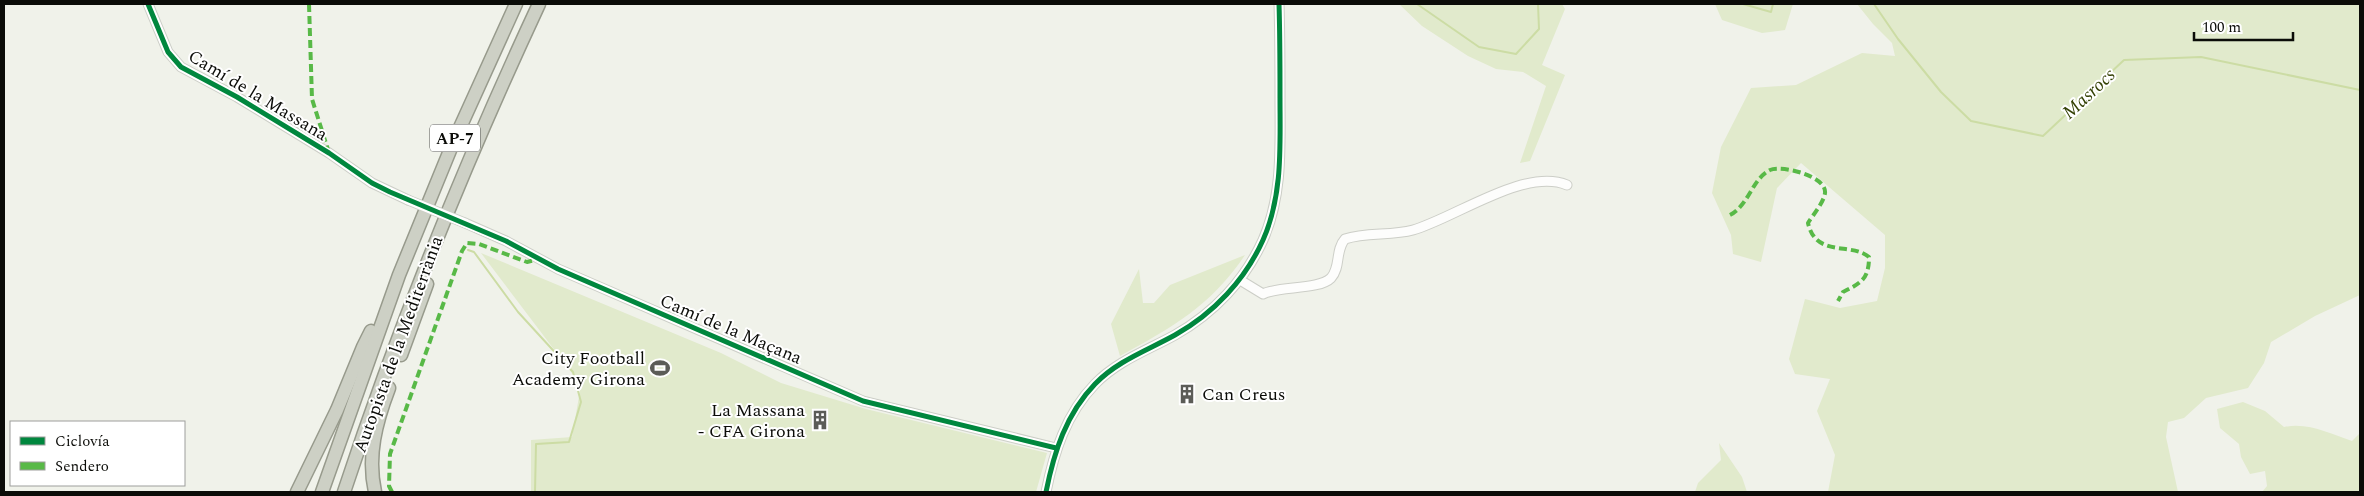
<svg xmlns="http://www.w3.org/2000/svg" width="2364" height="496" font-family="Spectral,serif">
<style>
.green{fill:#e1eacc}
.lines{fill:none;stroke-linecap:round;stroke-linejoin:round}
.stream{stroke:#ccdca4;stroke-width:2}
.minor-casing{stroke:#cccec7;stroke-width:11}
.highway-casing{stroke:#979a8c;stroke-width:15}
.minor{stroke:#fdfdfc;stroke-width:9}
.highway{stroke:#cdd0c5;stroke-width:12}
.minor-bridge-casing{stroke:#cccec7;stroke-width:11;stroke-linecap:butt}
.minor-bridge{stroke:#fdfdfc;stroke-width:9}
.quiet{stroke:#58b947;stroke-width:4;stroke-dasharray:8 4;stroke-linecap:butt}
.cycleway-casing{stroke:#fff;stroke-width:8}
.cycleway{stroke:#00873e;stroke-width:5}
.labels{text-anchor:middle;stroke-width:4;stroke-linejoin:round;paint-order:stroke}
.shield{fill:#fff;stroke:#545552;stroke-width:1}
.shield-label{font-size:16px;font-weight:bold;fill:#0b0c08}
.street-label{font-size:18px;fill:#0b0c08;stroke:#fff}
.poi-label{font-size:18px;fill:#0b0c08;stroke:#fff;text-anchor:end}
.water-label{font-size:19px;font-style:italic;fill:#344105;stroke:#fff}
</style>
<rect width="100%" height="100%" fill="#f0f2ea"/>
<!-- green -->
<g class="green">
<path d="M1399,4H1562L1565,9L1542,65L1565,75L1530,161L1520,163L1546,86L1523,72L1496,69L1468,56L1422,26Z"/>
<path d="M1715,4H1793L1785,30L1762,33L1722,20Z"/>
<path d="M1857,4H2360V295L2315,316L2271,342L2264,363L2248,388L2206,398L2184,418L2168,422L2166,437L2178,492H1828L1835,455L1817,411L1830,379L1795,374L1789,359L1805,299L1840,308L1877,301L1885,268V235L1801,163L1777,188L1761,262L1733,254L1731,235L1712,193L1721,147L1751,88L1796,85L1862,53L1895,56L1892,43L1873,24Z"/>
<path d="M481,253L721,353L781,383L866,409L1047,453L1036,492H531V440L572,437L581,385Z"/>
<path d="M1245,255C1211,306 1171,328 1120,356L1111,324L1139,269L1143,303H1154L1170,285Z"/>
<path d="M2243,402L2265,411L2284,427C2309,422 2330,434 2352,441L2360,433V492H2262L2267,486L2265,471L2250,474L2241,457L2239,444L2220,428L2217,409Z"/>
<path d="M1719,443L1742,477L1747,492H1695L1698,483L1721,460Z"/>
</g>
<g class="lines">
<!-- stream -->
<g class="stream">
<path d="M1417,4L1479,47L1516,54L1539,29L1538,4"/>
<path d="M1743,4L1771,12L1773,4"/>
<path d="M1874,4L1898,39L1941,92L1971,121L2043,136L2124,60L2201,57L2360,90"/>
<path d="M468,250L474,252L518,312L573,372L581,402L569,442L536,444L535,492"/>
</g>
<defs>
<g id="minor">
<path d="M148,4L168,52L181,67L237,97L329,153L372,183L408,200"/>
<path d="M465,223L506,241L558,269L863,401L1056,448"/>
<path d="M1240,280L1263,294C1279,286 1319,290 1331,278C1341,267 1335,250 1345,239C1366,232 1391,236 1413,230C1455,218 1525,167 1567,185"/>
<path d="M1046,492C1054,452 1066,414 1095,384C1117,361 1148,350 1175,335C1214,313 1245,280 1263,240C1283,195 1280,146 1280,98C1280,67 1280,35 1279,4"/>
</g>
<g id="highway">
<path d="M401,355L427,284"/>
<path d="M297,492L337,410L363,347L371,331"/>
<path d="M322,492L399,275L453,143L516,4"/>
<path d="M344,492C399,325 465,163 539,4"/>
<path d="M375,492C367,456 376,422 389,388"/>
</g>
</defs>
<!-- minor casing -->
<use href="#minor" class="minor-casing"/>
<!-- highway casing -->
<use href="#highway" class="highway-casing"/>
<!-- minor -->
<use href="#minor" class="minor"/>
<!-- highway -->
<use href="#highway" class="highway"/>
<defs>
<path id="minor-bridge" d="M408,200L465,223"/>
</defs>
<!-- minor-bridge casing -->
<use href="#minor-bridge" class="minor-bridge-casing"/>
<!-- minor-bridge -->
<use href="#minor-bridge" class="minor-bridge"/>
<!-- quiet -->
<g class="quiet">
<path d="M309,4L312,99L329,153"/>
<path d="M1730,215C1749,205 1752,179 1770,170C1782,165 1827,176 1825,193C1824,202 1813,215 1808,223C1816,258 1851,242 1869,257C1869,279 1861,283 1843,292L1838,301"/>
<path d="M392,492L389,486L390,454L462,251L467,243L479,244L527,262L539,259"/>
</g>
<defs>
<g id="cycleway">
<path d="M148,4L168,52L181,67L237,97L329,153L372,183L390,192L506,241L558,269L863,401L1056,448"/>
<path d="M1046,492C1054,452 1066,414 1095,384C1117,361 1148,350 1175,335C1214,313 1245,280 1263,240C1283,195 1280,146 1280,98C1280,67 1280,35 1279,4"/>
</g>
</defs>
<!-- cycleway casing -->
<use href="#cycleway" class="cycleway-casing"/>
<!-- cycleway -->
<use href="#cycleway" class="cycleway"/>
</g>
<!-- icons -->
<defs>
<symbol id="stadium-bare" viewBox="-9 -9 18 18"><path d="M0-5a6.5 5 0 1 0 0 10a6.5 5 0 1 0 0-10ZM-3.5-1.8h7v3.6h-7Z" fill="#5b5c57" stroke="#fff" stroke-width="2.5" paint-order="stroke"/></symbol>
<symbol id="building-bare" viewBox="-9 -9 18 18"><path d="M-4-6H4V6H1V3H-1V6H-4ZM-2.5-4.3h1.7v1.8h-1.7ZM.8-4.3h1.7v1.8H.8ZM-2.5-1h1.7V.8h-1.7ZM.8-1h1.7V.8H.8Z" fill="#5b5c57" stroke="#fff" stroke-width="2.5" paint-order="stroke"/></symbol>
</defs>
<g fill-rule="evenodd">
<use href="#stadium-bare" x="646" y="354" width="28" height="28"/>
<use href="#building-bare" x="1173" y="380" width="28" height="28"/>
<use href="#building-bare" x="806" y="406" width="28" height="28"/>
</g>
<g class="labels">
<!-- shield labels -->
<rect class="shield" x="430" y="124.5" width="50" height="27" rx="4"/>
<g class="shield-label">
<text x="455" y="144">AP-7</text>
</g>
<!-- street labels -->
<g class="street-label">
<text transform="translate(258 95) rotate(31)" y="6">Camí de la Massana</text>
<text transform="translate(731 329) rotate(23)" y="6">Camí de la Maçana</text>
<text transform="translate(398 344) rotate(-70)" y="6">Autopista de la Mediterrània</text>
</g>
<!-- poi labels -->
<g class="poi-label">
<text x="645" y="364">City Football<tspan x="645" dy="21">Academy Girona</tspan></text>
<text x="1202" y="400" text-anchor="start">Can Creus</text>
<text x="805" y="416">La Massana<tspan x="805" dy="21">- CFA Girona</tspan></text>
</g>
<!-- water labels -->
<g class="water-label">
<text transform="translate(2088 93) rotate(-43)" y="7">Masrocs</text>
</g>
</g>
<!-- border -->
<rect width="2364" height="496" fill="none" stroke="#0b0c08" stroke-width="10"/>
<!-- legend -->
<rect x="10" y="421" width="175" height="65" fill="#ffffff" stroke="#9d9e9c"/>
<rect x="20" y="437" width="25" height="8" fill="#00873e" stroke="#9d9e9c"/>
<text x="55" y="446" font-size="15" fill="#0b0c08">Ciclovía</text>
<rect x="20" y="462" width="25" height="8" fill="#58b947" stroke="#9d9e9c"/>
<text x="55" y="471" font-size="15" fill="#0b0c08">Sendero</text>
<!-- scale -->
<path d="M2194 32v8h99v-8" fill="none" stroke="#0b0c08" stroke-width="2.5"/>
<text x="2202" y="32" font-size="15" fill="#0b0c08" stroke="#ffffff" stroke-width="4" paint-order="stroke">100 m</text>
</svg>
